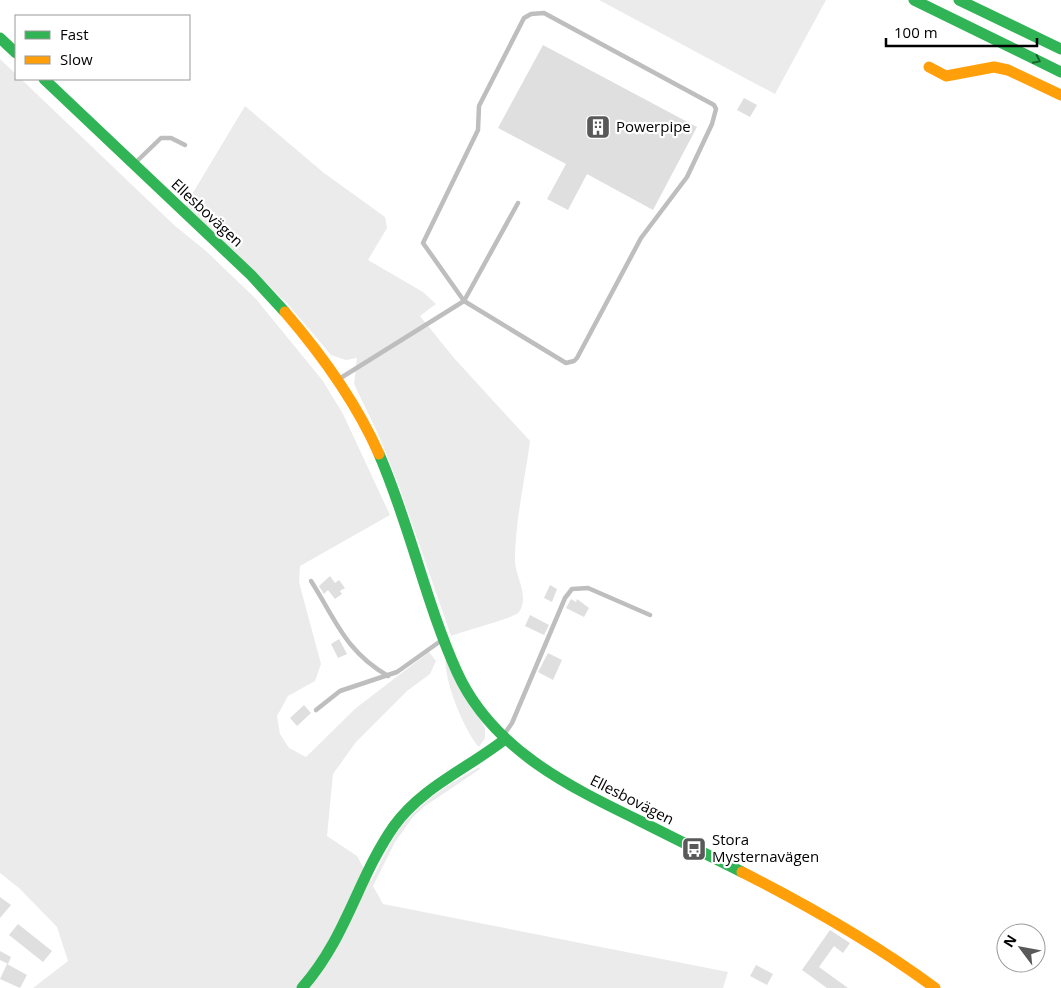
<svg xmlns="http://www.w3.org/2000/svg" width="1061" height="988" font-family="'Open Sans',sans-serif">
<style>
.green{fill:#ebebeb}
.building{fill:#dfdfdf}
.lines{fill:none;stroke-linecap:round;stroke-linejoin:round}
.lane{stroke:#bebebe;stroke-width:4.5}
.fast{stroke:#30b455;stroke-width:11}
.slow{stroke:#ff9f0a;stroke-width:11}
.oneway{stroke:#1a632f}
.labels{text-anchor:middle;stroke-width:4.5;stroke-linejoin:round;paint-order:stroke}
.poi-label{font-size:15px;fill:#000;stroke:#fff;text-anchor:start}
.street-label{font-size:15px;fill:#000;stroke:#fff}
</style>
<rect width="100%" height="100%" fill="#fff"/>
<!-- green -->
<g class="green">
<path d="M599,0H826L775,94Z"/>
<path d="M0,59L16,74V79H21L174,225L206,251L256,299L323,381L343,414L390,515L300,566L299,582L321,664L315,681L288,696L277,716L280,734L289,748L306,757L356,708L429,652L436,661L430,674L407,691L356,742L333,774L327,836L357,856L371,881C379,866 387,849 396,834C417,803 448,785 479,767L480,769L425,806L413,817L395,842L373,886L383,904L728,972L723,988H33L68,961L57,927L19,888L0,873Z"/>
<path d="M245,106L324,173L385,217L387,228L368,260L423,292L436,304L420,316L454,358L530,441C525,480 515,521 515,560C515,577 530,595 519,612C515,618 463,631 451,636L398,483L379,436L354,384L357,358L346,360L331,355L287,303L185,206Z"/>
<path d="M446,657L485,728V738L479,747C465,733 442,677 446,657Z"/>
</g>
<!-- building -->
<g class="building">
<path d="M543,45L697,127L653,210L587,174L568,210L547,199L566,164L498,128Z"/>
<path d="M744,98L757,105L750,117L737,110Z"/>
<path d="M330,576L335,583L339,580L345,588L340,591L342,594L335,599L328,590L324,594L319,586Z"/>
<path d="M550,585L557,589L552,602L544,598Z"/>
<path d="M571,599L576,602L577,599L589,608L584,617L566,608Z"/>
<path d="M530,615L549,625L544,635L525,626Z"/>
<path d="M339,639L347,654L338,658L331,644Z"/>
<path d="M548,653L562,660L553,680L538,672Z"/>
<path d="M304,705L311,713L297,726L290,718Z"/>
<path d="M0,897L11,905L0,918Z"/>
<path d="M18,924L52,951L43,962L9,935Z"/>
<path d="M830,930L850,943L843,953L834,946L819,967L848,988H827L802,970Z"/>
<path d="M0,951L11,957L8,964L0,960Z"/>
<path d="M7,964L27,975L20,988L0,979Z"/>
<path d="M756,965L773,974L767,985L750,976Z"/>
</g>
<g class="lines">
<!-- lane -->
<g class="lane">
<path d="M544,13L714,105L716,109L712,124L687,177L641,238L577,358L574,361L566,363L464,301L423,243L478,130L479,106L524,18L531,14Z"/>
<path d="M135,163L161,138H171L185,145"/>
<path d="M339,379L464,301L518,203"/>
<path d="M311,581C336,620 345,651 388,676"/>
<path d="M316,710L340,691L397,672L442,640"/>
<path d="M503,736L512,723L565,598L572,589L588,588L650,615"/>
</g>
<!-- fast -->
<g class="fast">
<path d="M914,0L1061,72"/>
<path d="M959,0L1061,49"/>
<path d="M0,38L16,53"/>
<path d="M44,79L251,275L285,312"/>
<path d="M379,454C410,525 425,601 457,672C492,749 568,786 640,821C674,838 708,855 742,872"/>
<path d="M302,988C347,937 357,879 394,826C421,788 468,768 504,740"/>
</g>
<!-- slow -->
<g class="slow">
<path d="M929,67L946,76L994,67L1008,70L1061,95"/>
<path d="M285,312C322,355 356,402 379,454"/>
<path d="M742,872C809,906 874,943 935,988"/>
</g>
</g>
<!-- one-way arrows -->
<defs><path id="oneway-chevron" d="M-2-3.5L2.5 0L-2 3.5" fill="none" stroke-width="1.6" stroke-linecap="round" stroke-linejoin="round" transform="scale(1.25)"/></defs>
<use class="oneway" href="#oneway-chevron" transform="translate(1037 60) rotate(26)"/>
<!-- icons -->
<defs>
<symbol id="building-square" viewBox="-11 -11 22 22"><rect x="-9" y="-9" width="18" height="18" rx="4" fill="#595959" stroke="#fff"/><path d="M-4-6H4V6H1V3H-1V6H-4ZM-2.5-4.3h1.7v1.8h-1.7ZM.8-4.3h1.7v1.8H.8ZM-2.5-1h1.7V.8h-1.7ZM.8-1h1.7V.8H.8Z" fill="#fff"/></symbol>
<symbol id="bus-square" viewBox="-11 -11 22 22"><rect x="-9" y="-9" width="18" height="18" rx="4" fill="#595959" stroke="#fff"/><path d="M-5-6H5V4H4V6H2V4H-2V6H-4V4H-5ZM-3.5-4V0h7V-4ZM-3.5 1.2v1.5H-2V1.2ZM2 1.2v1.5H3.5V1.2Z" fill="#fff"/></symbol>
</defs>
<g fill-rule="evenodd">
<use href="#building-square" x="584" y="113" width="28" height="28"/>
<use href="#bus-square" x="680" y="835" width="28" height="28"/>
</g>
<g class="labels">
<!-- poi labels -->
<g class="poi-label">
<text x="616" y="132">Powerpipe</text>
<text x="712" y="845">Stora<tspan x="712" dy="17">Mysternavägen</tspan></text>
</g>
<!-- street labels -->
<g class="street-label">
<text transform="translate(207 213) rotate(43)" y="5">Ellesbovägen</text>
<text transform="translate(632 800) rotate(27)" y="5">Ellesbovägen</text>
</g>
</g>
<!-- legend -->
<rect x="15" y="15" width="175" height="65" fill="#ffffff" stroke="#999999"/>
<rect x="25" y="31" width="25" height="8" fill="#30b455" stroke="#999999"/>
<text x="60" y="40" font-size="15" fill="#000000">Fast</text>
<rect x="25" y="56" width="25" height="8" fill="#ff9f0a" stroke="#999999"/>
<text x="60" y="65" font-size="15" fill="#000000">Slow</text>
<!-- north arrow -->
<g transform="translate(1021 948) rotate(302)"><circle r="24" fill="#ffffff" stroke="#999999"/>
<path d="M0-4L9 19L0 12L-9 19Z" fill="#595959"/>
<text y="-8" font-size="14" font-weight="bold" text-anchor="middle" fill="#000000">N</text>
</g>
<!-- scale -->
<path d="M886 38v8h151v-8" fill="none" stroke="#000000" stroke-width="2.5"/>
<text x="894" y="38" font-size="15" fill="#000000" stroke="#ffffff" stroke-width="4" paint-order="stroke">100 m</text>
</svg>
